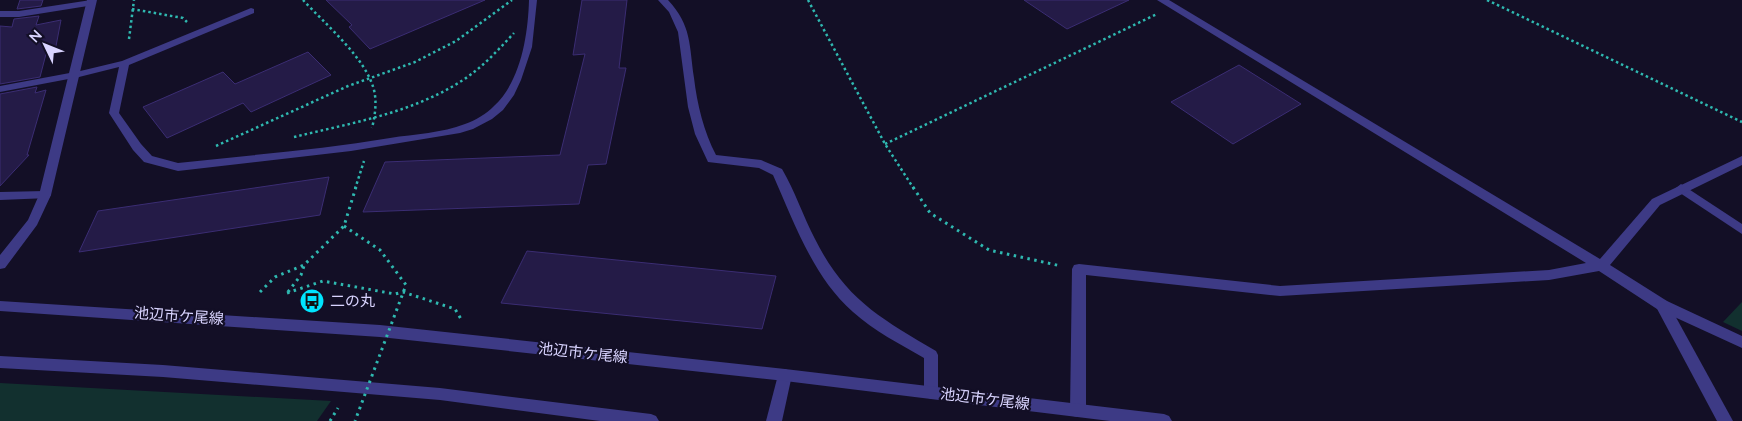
<svg xmlns="http://www.w3.org/2000/svg" width="1742" height="421" font-family="Lato,'Noto Sans JP',sans-serif">
<style>
.green{fill:#12302f}
.building{fill:#241b47;stroke:#3b2d73}
.lines{fill:none;stroke-linecap:round;stroke-linejoin:round}
.path-far1{stroke:#2fb8b0;stroke-width:2.5;stroke-dasharray:2.5 3;stroke-linecap:butt}
.path{stroke:#2fb8b0;stroke-width:3;stroke-dasharray:2.5 4.5;stroke-linecap:butt}
.service{fill:#3d3a85;fill-rule:evenodd}
.minor{fill:#3d3a85;fill-rule:evenodd}
.tertiary{fill:#3d3a85;fill-rule:evenodd}
.path-bridge{stroke:#2fb8b0;stroke-width:3;stroke-dasharray:2.5 4.5;stroke-linecap:butt}
.labels{text-anchor:middle;stroke-width:4.5;stroke-linejoin:round;paint-order:stroke}
.poi-label{font-size:15px;fill:#d9d4ff;stroke:#130f26;text-anchor:start}
.street-label{font-size:15px;fill:#d9d4ff;stroke:#130f26}
</style>
<rect width="100%" height="100%" fill="#130f26"/>
<!-- green -->
<g class="green">
<path d="M1742,302V331L1723,322Z"/>
<path d="M0,383L331,401L317,421H0Z"/>
</g>
<!-- building -->
<g class="building">
<path d="M20,0H43L41,6L17,9Z"/>
<path d="M326,0H485L370,49L349,27L352,25Z"/>
<path d="M582,0H627L619,68H626L606,164L588,165L579,204L363,212L385,162L560,155L585,54L573,55Z"/>
<path d="M1024,0H1129L1067,29Z"/>
<path d="M39,16L36,25L61,20L56,46L46,54L40,77L0,84V26L12,27L14,19Z"/>
<path d="M308,52L331,75L251,112L243,103L167,138L143,107L223,72L235,84Z"/>
<path d="M1239,65L1301,104L1233,144L1171,102Z"/>
<path d="M37,87L35,93L46,90L27,155H29L0,186V94Z"/>
<path d="M329,177L320,215L79,252L98,211Z"/>
<path d="M527,251L776,276L762,329L501,303Z"/>
</g>
<g class="lines">
<!-- path-far1 -->
<g class="path-far1">
<path d="M303,0C325,24 366,58 374,90C377,102 375,116 372,128"/>
<path d="M808,0L885,144L914,189"/>
<path d="M1487,0L1742,122"/>
<path d="M132,9L183,18L187,22"/>
<path d="M129,39L134,0"/>
<path d="M294,137C351,123 413,113 463,80C483,67 498,50 514,33"/>
<path d="M885,144L1157,14"/>
<path d="M216,146L348,86L415,62L456,41L512,0"/>
<path d="M355,189L364,161"/>
</g>
<!-- path -->
<g class="path">
<path d="M913,187L930,213L989,250L1061,266"/>
<path d="M260,292L275,277L304,265L344,226L356,187"/>
<path d="M288,292L301,275L304,266"/>
<path d="M287,293L323,281L395,294L403,292L455,309L461,319"/>
<path d="M330,421L338,408"/>
</g>
<!-- service -->
<g class="service">
<path d="M529,0H537L532,47L521,80L514,95L503,110L492,119L473,129L460,133L351,151L178,171L144,162L133,150L109,113L119,67L75,78L70,75L72,73L122,61L251,8L254,9V13L129,65L119,113L141,144L152,156L178,163C249,155 320,150 390,138C415,134 442,133 465,124C476,120 486,114 494,106C521,81 528,35 529,0Z"/>
<path d="M1681,184L1742,224V234L1677,191L1676,188Z"/>
</g>
<!-- minor -->
<g class="minor">
<path d="M91,0L96,3L94,5L19,17H0V11H19Z"/>
<path d="M658,0H668C692,26 689,45 694,78C697,104 704,132 716,155L761,160L782,169C795,191 803,216 815,239C845,299 880,318 936,351L938,355V393L936,397L931,399L926,397L924,393V358C900,344 874,331 853,312C813,277 794,222 773,175L759,168L708,162L695,134L688,107L678,32L669,12Z"/>
<path d="M1157,0H1169L1600,259L1652,199L1742,156V165L1660,205L1610,265L1667,301L1742,336V348L1657,309L1599,271L1549,280L1280,296L1086,275V411L1083,416L1078,417L1073,416L1070,411L1072,269L1074,265L1079,264L1280,286L1549,270L1586,263Z"/>
<path d="M75,72L79,73L80,75L79,77L0,92V86Z"/>
<path d="M45,191L51,195L49,198L0,200V192Z"/>
<path d="M785,369L790,371L792,375L782,421H766L778,375L780,371Z"/>
</g>
<!-- tertiary -->
<g class="tertiary">
<path d="M87,0H97L51,195L37,225L5,268L0,269V255L28,220L39,195Z"/>
<path d="M1662,300L1667,301L1733,421H1717L1655,305L1657,301Z"/>
<path d="M0,301L380,325L785,369L1164,414L1169,416L1172,421H1110L785,381L380,337L0,311Z"/>
<path d="M0,356L163,365L440,388L651,414L656,416L659,421H600L440,400L163,377L0,368Z"/>
</g>
<!-- path-bridge -->
<path class="path-bridge" d="M344,226L380,250L406,285L355,421"/>
</g>
<!-- icons -->
<defs>
<symbol id="bus-disc" viewBox="-11 -11 22 22"><circle r="9.5" fill="#00e5ff" stroke="#130f26"/><path d="M-5-6H5V4H4V6H2V4H-2V6H-4V4H-5ZM-3.5-4V0h7V-4ZM-3.5 1.2v1.5H-2V1.2ZM2 1.2v1.5H3.5V1.2Z" fill="#111"/></symbol>
</defs>
<g fill-rule="evenodd">
<use href="#bus-disc" x="298" y="287" width="28" height="28"/>
</g>
<g class="labels">
<!-- poi labels -->
<g class="poi-label">
<text x="330" y="306">二の丸</text>
</g>
<!-- street labels -->
<g class="street-label">
<text transform="translate(179 316) rotate(4)" y="5">池辺市ケ尾線</text>
<text transform="translate(583 353) rotate(6)" y="5">池辺市ケ尾線</text>
<text transform="translate(985 399) rotate(7)" y="5">池辺市ケ尾線</text>
</g>
</g>
<!-- north arrow -->
<g transform="translate(45 45) rotate(313)" stroke="#130f26" stroke-width="4" paint-order="stroke">
<path d="M0-4L9 19L0 12L-9 19Z" fill="#d9d4ff"/>
<text y="-8" font-size="14" font-weight="bold" text-anchor="middle" fill="#d9d4ff">N</text>
</g>
</svg>
